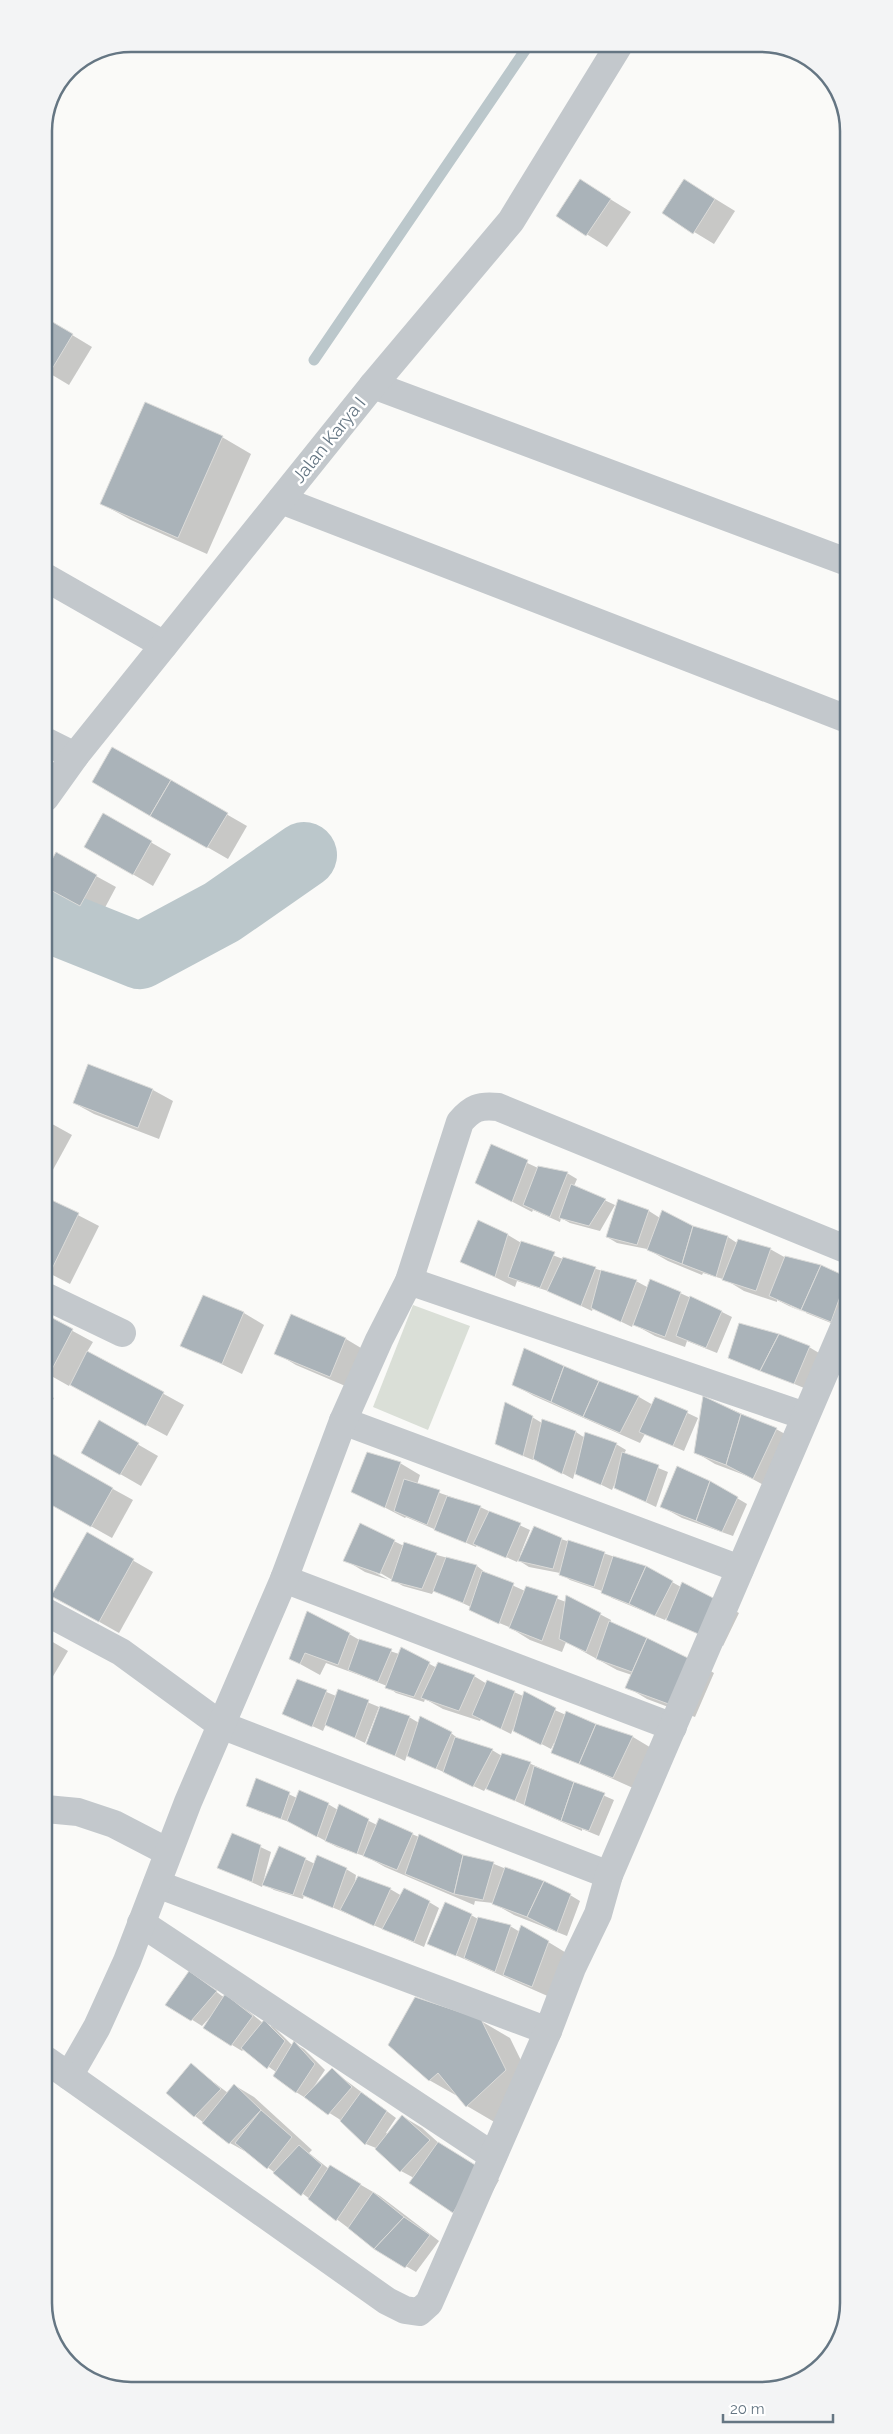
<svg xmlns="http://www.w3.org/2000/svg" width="893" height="2434" font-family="Raleway,sans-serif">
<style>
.green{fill:#dadfd7}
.shadow{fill:#0003;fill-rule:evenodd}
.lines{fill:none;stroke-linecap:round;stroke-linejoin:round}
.stream{stroke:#bbc7cb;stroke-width:11}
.river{stroke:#bbc7cb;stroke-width:66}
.building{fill:#aab3b9;stroke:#dcdcda}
.minor{stroke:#c3c8cc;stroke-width:28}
.labels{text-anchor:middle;stroke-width:5;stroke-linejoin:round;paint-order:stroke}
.street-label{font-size:18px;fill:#657683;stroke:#fff}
.rim{fill:none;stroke:#657683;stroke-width:2.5}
</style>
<rect width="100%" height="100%" fill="#fafaf8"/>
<!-- green -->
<path class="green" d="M413,1305L470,1326L428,1430L373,1407Z"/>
<!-- shadow -->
<g class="shadow">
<path d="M581,181L631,212L607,247L558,216Z"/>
<path d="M704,192L735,211L714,244L663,213Z"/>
<path d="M44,318L92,347L69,385L44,370Z"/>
<path d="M222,437L251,454L207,554L131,520L102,504Z"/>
<path d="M113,749L247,826L228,859L94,782Z"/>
<path d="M104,815L171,854L153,886L86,847Z"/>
<path d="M56,854L116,887L100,917L45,886V875Z"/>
<path d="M153,1090L173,1101L159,1139L94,1114L74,1103Z"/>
<path d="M45,1120L72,1135L49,1177L45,1175Z"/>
<path d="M491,1146L538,1168L567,1173L577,1179L574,1186L615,1205L600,1231L570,1223L561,1218L560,1222L533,1210L532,1212L476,1183Z"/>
<path d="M45,1198L99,1226L70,1284L45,1271Z"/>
<path d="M619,1201L649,1211L660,1218L728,1237L737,1243L770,1249L786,1258L820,1266L848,1279V1308L841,1327L791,1307L777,1300V1302L744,1291L726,1280L703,1273L702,1275L668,1261L647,1249L617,1243L607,1237ZM790,1304L807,1311L806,1313L790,1306Z"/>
<path d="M508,1235L523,1244L563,1259L636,1281L647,1287L680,1293L722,1312L732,1317L717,1353L687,1341L685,1347L655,1336L633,1324L632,1327L593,1308L592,1311L551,1292L517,1281L515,1287L462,1261Z"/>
<path d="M203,1296L244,1313L264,1325L242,1374L182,1345Z"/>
<path d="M45,1316L93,1342L87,1352L184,1405L167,1436L70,1384L69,1386L46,1373Z"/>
<path d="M291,1316L346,1339L366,1351L350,1388L296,1365L276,1353Z"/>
<path d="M809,1347L819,1353L804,1388L730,1357Z"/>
<path d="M599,1382L639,1397L653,1405L656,1398L698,1418L684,1451L645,1434L640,1443L534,1396L514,1385Z"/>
<path d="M46,1394L54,1398L46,1413Z"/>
<path d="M704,1397L776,1429L796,1440L773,1490L747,1476L715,1464L695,1452Z"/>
<path d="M532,1417L542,1423L576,1432L585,1438L616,1444L626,1450L624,1454L668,1472L656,1507L616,1488L618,1476L612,1490L575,1472L573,1479L534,1458L533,1460L506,1449Z"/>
<path d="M99,1422L158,1456L141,1486L82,1452Z"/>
<path d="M53,1456L133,1500L112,1538L46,1501V1469Z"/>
<path d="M400,1463L420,1475L417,1485L480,1507L530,1530L520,1555L522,1556L561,1539L645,1567L681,1587L718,1602L739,1613L723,1646L666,1618L665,1620L612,1598L602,1591L570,1580L560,1573L529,1567L518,1560L517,1562L484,1547L477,1545L476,1547L406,1517L405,1518L353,1491Z"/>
<path d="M710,1482L747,1504L733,1536L682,1518L662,1507Z"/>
<path d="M361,1525L404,1546L477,1566L486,1573L525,1591L526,1587L566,1602L567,1597L611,1620L610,1623L694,1662L714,1673L695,1717L647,1699L627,1687L632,1675L617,1670L566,1642L562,1652L530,1640L509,1627L480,1615L470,1610L471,1607L434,1590L432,1594L403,1586L375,1570L374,1572L389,1580L365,1572L345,1560Z"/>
<path d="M87,1534L153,1572L119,1633L73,1607Z"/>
<path d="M349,1634L363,1642L399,1654L402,1649L437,1668L439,1664L474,1676L487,1684L514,1692L566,1715L633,1737L653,1749L633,1788L553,1752L556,1743H554L551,1749L513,1729L511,1734L481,1719L480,1721L443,1709L425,1699L424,1702L396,1693L387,1686L359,1675L326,1663L320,1675L291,1659Z"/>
<path d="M46,1638L68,1651L46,1688Z"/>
<path d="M298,1680L336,1696L338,1690L379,1707L365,1743L326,1724L323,1731L284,1713Z"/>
<path d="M409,1717L419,1723L451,1733L460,1740L492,1750L502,1756V1754L531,1764L614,1800L599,1836L582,1829V1831L486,1788L484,1791L407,1755L405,1761L377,1747Z"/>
<path d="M256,1779L297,1798L328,1804L338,1810L339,1806L377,1825L412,1834L462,1856L494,1864L570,1895L580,1901L567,1936L514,1915L493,1903L475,1901L474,1905L385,1867L367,1857L337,1847L292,1823L258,1811L248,1805Z"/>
<path d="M233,1834L271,1852L263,1883L305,1859L315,1864L346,1869L356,1875L354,1887L390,1889L402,1896L429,1902L439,1908L424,1947L304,1895L303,1899L274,1890L263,1883L262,1887L218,1867Z"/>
<path d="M471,1915L478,1919L510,1926L520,1932L522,1926L568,1954L552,1998L428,1943Z"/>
<path d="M190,1972L222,1996L236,2001L263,2023L274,2027L293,2046L294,2043L304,2049L325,2070L313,2088L332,2070L396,2118L386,2133L388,2134L402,2116L422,2128L441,2145L499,2180L474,2224L411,2183L414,2178L401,2171L376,2148L366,2144L339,2119L296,2092L276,2072L244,2049L242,2051L204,2028L210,2017L202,2026L167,2004Z"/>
<path d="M481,2021L510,2038L534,2087L496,2123L467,2106L459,2097L429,2080Z"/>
<path d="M191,2065L228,2093L234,2085L254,2097L312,2150L309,2153L329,2169L330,2167L380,2196L439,2241L416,2272L375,2248L250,2154L230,2143L195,2116Z"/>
</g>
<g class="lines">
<!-- stream -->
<path class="stream" d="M314,360L528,46"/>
<!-- river -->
<path class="river" d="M45,918L140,956L222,912L304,855"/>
</g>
<!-- building -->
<g class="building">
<path d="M580,179L611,199L586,236L556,216Z"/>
<path d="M684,179L715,199L693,234L662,213Z"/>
<path d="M44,317L73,334L49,374L44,372Z"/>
<path d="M145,402L223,436L178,538L100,504Z"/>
<path d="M112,747L171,780L150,816L92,782Z"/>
<path d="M171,780L228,813L207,848L150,816Z"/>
<path d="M103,813L152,841L133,875L84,847Z"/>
<path d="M56,852L97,875L80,906L45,887V873Z"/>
<path d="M88,1064L153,1089L138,1128L73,1103Z"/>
<path d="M491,1144L528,1160L512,1202L475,1183Z"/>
<path d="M538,1166L568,1172L550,1217L523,1205Z"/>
<path d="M571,1184L606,1199L589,1226L559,1218Z"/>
<path d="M45,1197L79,1213L50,1273L45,1271Z"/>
<path d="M618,1199L649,1210L637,1245L606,1237Z"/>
<path d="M662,1210L693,1226L682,1264L647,1250Z"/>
<path d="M478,1220L508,1234L495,1277L460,1262Z"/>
<path d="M693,1226L728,1236L716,1277L682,1264Z"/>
<path d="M738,1239L771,1248L756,1291L722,1280Z"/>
<path d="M521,1241L555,1252L540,1288L508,1277Z"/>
<path d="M785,1256L821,1265L801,1310L769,1296Z"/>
<path d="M563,1257L596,1267L581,1306L547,1291Z"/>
<path d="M821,1265L847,1277L831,1322L801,1310Z"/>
<path d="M601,1270L637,1280L621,1322L591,1308Z"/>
<path d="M650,1279L681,1292L665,1337L633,1325Z"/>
<path d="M203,1295L244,1312L222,1364L180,1346Z"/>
<path d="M690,1296L722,1311L706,1348L676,1336Z"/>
<path d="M45,1314L73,1329L49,1375L46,1374Z"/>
<path d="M291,1314L346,1338L330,1377L274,1354Z"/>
<path d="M739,1323L779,1334L760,1371L728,1358Z"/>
<path d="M779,1334L810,1346L794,1384L760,1371Z"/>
<path d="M524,1348L564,1366L551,1402L512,1385Z"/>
<path d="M87,1351L164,1392L146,1426L70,1385Z"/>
<path d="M564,1366L599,1381L583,1417L551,1402Z"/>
<path d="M599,1381L639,1396L620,1433L583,1417Z"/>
<path d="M703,1396L741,1414L726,1465L694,1453Z"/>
<path d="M655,1397L688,1411L673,1446L639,1432Z"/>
<path d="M505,1402L533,1416L523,1456L495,1444Z"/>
<path d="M741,1414L777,1428L753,1479L726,1465Z"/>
<path d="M542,1419L576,1431L562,1474L533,1459Z"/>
<path d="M99,1420L139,1443L120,1475L81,1453Z"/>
<path d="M585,1432L617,1443L601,1485L575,1474Z"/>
<path d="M367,1452L401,1462L385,1508L351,1492Z"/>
<path d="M622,1452L659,1465L646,1502L614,1488Z"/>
<path d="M53,1454L113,1488L91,1527L46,1502V1467Z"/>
<path d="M677,1466L710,1481L696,1521L660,1507Z"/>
<path d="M404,1479L440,1490L427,1525L394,1511Z"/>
<path d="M710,1481L738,1497L722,1532L696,1521Z"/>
<path d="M447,1496L481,1506L466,1543L434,1530Z"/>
<path d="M489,1511L521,1523L506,1558L473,1544Z"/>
<path d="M360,1523L395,1540L380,1574L343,1561Z"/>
<path d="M534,1526L562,1538L553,1569L518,1561Z"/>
<path d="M87,1532L134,1559L99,1622L51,1596Z"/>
<path d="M568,1540L605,1552L594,1587L559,1575Z"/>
<path d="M404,1542L437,1553L422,1589L391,1581Z"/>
<path d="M613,1556L646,1566L629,1604L601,1593Z"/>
<path d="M446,1557L477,1565L463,1603L433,1591Z"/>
<path d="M646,1566L673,1581L655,1616L629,1604Z"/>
<path d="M482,1571L514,1583L499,1624L469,1610Z"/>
<path d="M682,1582L719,1601L703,1636L666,1620Z"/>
<path d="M526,1586L558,1596L542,1641L509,1628Z"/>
<path d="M566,1595L601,1613L586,1652L559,1639Z"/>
<path d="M307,1611L350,1633L338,1665L305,1653L300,1664L289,1659Z"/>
<path d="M609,1621L647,1638L632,1672L596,1659Z"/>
<path d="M647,1638L694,1661L674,1706L625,1688Z"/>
<path d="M359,1639L392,1649L378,1682L348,1670Z"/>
<path d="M401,1647L430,1662L414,1697L385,1688Z"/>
<path d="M438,1662L475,1675L459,1711L421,1698Z"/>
<path d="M297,1679L327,1690L312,1727L282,1714Z"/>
<path d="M487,1680L515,1691L501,1729L472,1715Z"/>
<path d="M338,1689L369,1700L355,1738L325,1725Z"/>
<path d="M524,1691L556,1708L541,1745L513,1731Z"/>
<path d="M380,1706L410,1716L395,1756L366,1744Z"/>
<path d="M566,1711L596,1724L579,1764L551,1753Z"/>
<path d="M420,1716L452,1732L436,1769L407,1756Z"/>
<path d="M596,1724L633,1736L613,1778L579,1764Z"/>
<path d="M455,1737L493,1749L473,1787L443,1772Z"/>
<path d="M502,1753L531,1762L515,1801L486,1789Z"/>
<path d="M534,1766L574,1782L561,1821L524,1805Z"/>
<path d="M256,1778L290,1792L281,1819L246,1806Z"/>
<path d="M574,1782L605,1793L589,1831L561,1821Z"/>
<path d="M299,1790L329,1803L317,1837L287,1821Z"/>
<path d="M339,1804L369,1819L357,1854L325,1841Z"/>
<path d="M379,1818L413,1833L397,1870L363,1856Z"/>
<path d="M232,1833L261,1845L252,1882L217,1868Z"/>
<path d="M419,1834L463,1855L454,1894L405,1874Z"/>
<path d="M279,1846L306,1858L293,1895L262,1885Z"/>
<path d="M317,1855L347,1868L333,1908L302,1895Z"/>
<path d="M463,1855L494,1862L483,1900L454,1894Z"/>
<path d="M505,1867L544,1881L527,1917L492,1904Z"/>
<path d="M358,1876L391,1888L374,1926L340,1910Z"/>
<path d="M544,1881L571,1894L557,1932L527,1917Z"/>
<path d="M404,1888L430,1901L414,1942L382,1929Z"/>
<path d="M445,1902L472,1914L456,1956L427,1944Z"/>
<path d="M478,1917L511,1925L495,1972L464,1958Z"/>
<path d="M521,1925L549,1941L532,1987L503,1975Z"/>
<path d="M189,1971L217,1991L191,2021L165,2005Z"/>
<path d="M225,1994L253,2016L231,2046L203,2028Z"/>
<path d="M415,1997L481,2019L506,2070L466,2107L438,2073L429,2081L388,2045Z"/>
<path d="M264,2020L285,2041L267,2069L241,2048Z"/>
<path d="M294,2041L315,2064L296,2093L273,2076Z"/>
<path d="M191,2063L221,2089L194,2117L166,2093Z"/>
<path d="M332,2068L352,2087L328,2115L304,2097Z"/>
<path d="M234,2084L261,2110L229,2144L202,2123Z"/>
<path d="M361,2092L387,2111L365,2145L340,2121Z"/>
<path d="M261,2110L292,2137L267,2169L235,2143Z"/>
<path d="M402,2115L430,2140L400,2172L375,2149Z"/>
<path d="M438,2142L480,2168L453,2213L409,2183Z"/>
<path d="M299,2145L322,2165L301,2196L273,2173Z"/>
<path d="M330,2165L361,2184L336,2221L308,2199Z"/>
<path d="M373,2192L404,2217L374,2249L348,2228Z"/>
<path d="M404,2217L430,2235L405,2268L374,2249Z"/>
</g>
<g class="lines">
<!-- minor -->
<g class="minor">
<path d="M373,385L847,562"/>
<path d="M281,500L847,719"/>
<path d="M45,577L164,645"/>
<path d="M45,741L75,756"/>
<path d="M45,798L75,756L373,385L511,221L619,45"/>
<path d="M409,1281L805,1416"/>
<path d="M45,1296L122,1333"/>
<path d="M343,1421L740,1569"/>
<path d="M284,1579L673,1727"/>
<path d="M46,1612L121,1652L221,1725L609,1875"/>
<path d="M46,1809L78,1812L114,1824L168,1852"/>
<path d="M157,1884L548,2031"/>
<path d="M141,1923L493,2156"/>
<path d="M46,2060L69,2076L97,2027L127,1961L188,1802L284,1579L343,1421L379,1340L409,1281L460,1122C472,1108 479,1105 498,1107L848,1250"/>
<path d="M69,2076L387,2301L405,2310L419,2312L429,2303L548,2031L572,1968L598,1914L609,1875L848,1318"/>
</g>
</g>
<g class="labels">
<!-- street labels -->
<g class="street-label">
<text transform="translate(329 440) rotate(-51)" y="6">Jalan Karya I</text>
</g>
</g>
<!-- crop -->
<path d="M0 0H893V2434H0ZM131 52H761A79 79 0 0 1 840 131V2303A79 79 0 0 1 761 2382H131A79 79 0 0 1 52 2303V131A79 79 0 0 1 131 52Z" fill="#f3f4f5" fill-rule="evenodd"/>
<path class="rim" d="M131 52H761A79 79 0 0 1 840 131V2303A79 79 0 0 1 761 2382H131A79 79 0 0 1 52 2303V131A79 79 0 0 1 131 52Z"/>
<!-- scale -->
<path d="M723 2414v8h110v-8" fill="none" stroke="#657683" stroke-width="2.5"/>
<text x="730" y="2414" font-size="15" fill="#657683" stroke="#ffffff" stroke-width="4" paint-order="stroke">20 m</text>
</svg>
